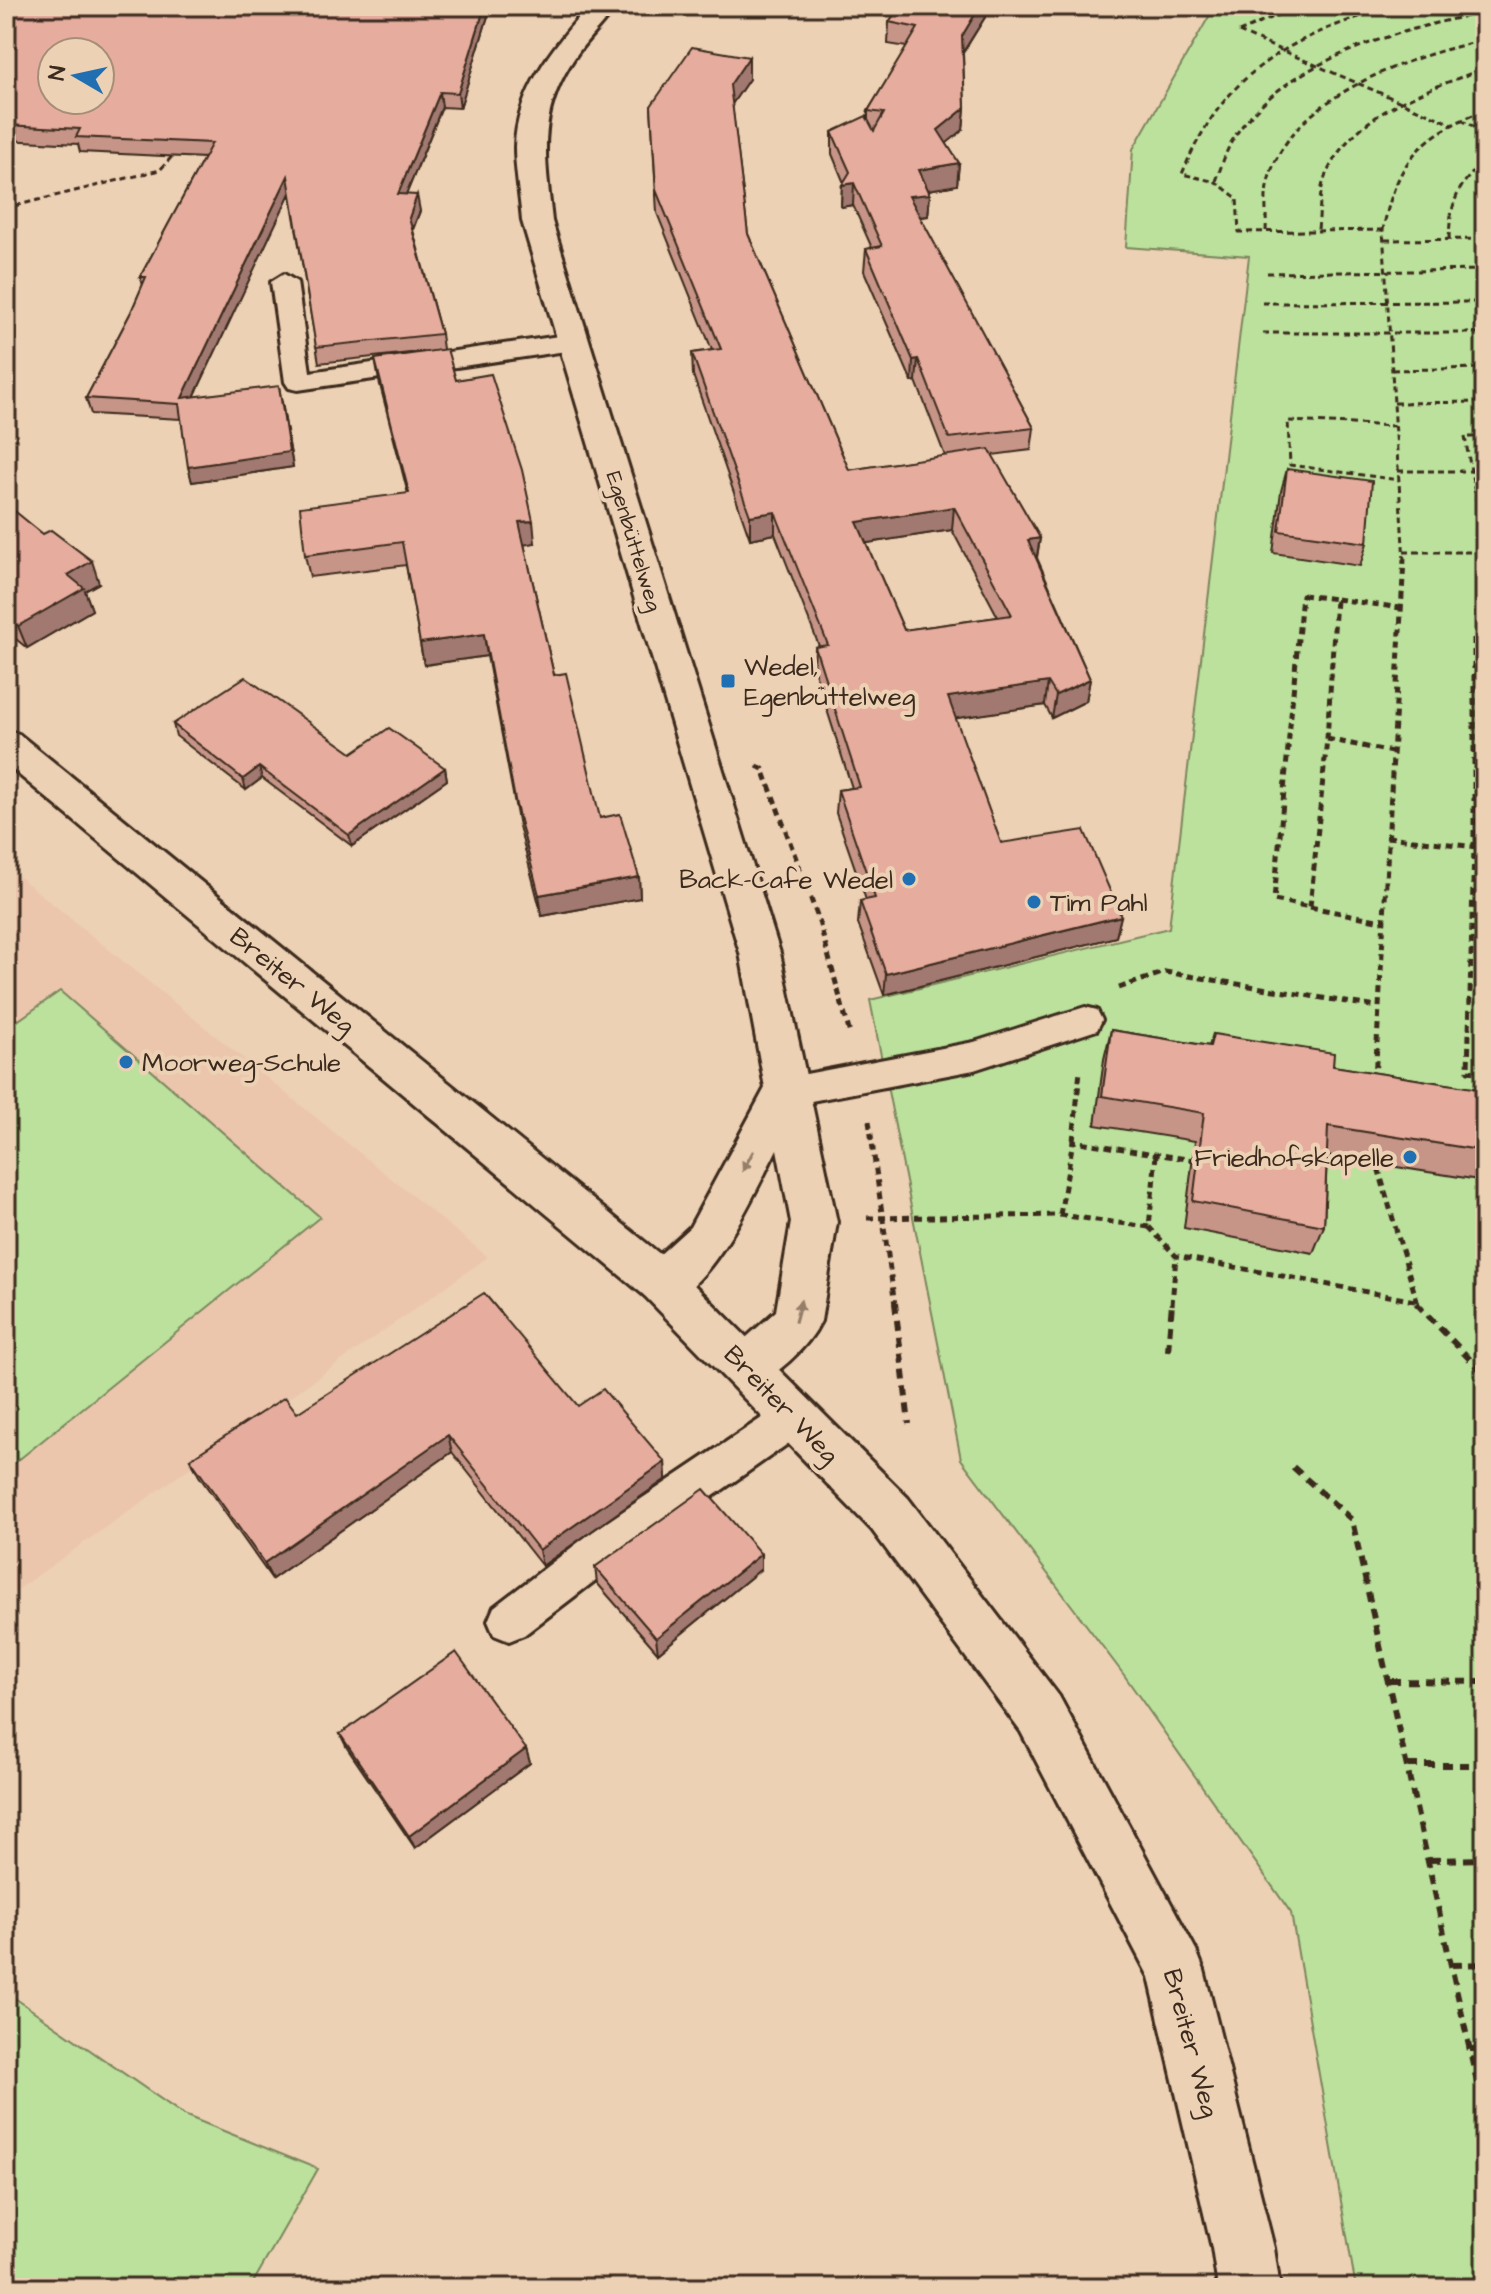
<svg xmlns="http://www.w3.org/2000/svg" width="1491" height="2294" font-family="'Architects Daughter',sans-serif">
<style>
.built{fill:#ebc6ad}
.green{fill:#bbe19c;stroke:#7b865d;stroke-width:2}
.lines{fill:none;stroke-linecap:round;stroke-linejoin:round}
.lane-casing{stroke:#3b2a1e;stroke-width:6}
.street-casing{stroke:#3b2a1e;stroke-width:6}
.secondary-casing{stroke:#3b2a1e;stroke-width:6}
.path-far2{stroke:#3b2a1e;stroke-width:3;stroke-dasharray:6 4;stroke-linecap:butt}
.path-far1{stroke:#3b2a1e;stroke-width:5;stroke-dasharray:7 5;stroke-linecap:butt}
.path{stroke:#3b2a1e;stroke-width:6;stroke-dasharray:10 7;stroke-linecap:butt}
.lane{fill:#edd1b4;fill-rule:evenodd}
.street{fill:#edd1b4;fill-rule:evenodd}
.secondary{fill:#edd1b4;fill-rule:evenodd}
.wall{fill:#c69588;stroke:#3b2a1e;stroke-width:2;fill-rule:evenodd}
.shaded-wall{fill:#a1796f;stroke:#3b2a1e;stroke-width:2}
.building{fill:#e6ad9e;stroke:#3b2a1e;stroke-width:2;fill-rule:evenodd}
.oneway{fill:#947e69}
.poi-dot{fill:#1f6fb2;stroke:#edd1b4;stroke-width:3}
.labels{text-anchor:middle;stroke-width:8;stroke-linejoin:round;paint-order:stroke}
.far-street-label{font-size:22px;fill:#3b2a1e;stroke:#edd1b4}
.poi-label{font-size:26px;fill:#3b2a1e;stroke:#edd1b4;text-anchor:start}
.street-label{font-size:26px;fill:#3b2a1e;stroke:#edd1b4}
</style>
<rect width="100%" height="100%" fill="#edd1b4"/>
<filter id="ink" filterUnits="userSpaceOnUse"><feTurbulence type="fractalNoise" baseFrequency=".0125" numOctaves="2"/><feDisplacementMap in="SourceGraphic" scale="16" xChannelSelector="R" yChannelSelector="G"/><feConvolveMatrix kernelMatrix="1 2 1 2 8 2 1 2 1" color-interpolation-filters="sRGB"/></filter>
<g filter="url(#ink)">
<!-- built -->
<path class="built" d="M6,866L488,1257L6,1598Z"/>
<!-- green -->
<g class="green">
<path d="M1215,6H1485V2288H1356L1291,1913L1124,1675L961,1459L870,1000L1169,928L1249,256L1126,247L1133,149Z"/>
<path d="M60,991L320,1217L6,1470V1029Z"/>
<path d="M6,1992L184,2115L318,2169L250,2288H6Z"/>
</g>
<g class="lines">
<defs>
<g id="lane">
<path d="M284,274L297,282L310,372L573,334L586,342L573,350L298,390L289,388L285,382L271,282Z"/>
<path d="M1085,1007L1097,1010L1102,1020L1097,1030L974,1070L785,1106L773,1102L767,1092L773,1082L785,1078L974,1042Z"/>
<path d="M795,1399L809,1405L815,1417L809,1429L622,1560L524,1635L509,1641L494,1635L488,1621L494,1607L592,1532L781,1405Z"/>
</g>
<path id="street" d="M589,6H616C604,23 589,37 577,54C536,113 545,155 552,221L780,953L837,1222L821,1321C808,1348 775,1378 747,1388L730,1382L723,1367L730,1352L776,1311L791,1222L777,1149C758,1186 709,1297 663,1301C657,1302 650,1298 645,1296L638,1282L645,1268L690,1227L765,1088L740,953L522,221C520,196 515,171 515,147C516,92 554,45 589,6Z"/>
<path id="secondary" d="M6,730L19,734L677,1268L908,1498L1059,1696L1196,1950L1204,1970L1274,2248L1280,2288H1218L1212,2248L1149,1977L1021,1732L872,1530L645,1296L6,764Z"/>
</defs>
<!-- lane casing -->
<use href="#lane" class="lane-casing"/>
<!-- street casing -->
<use href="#street" class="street-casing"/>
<!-- secondary casing -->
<use href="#secondary" class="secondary-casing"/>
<!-- path-far2 -->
<g class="path-far2">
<path d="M1239,32L1452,124"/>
<path d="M1239,32L1299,6"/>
<path d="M1461,120L1485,132"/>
<path d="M1216,181C1221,168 1225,153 1232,141C1280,60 1400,30 1485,12"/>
<path d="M6,208L160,170L176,152"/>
<path d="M1318,229C1320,214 1319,194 1324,180C1350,112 1424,92 1485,68"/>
<path d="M1383,230L1239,232L1237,198L1216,182L1182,174C1225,70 1290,37 1393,6"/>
<path d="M1266,231C1267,215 1264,198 1268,182C1289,96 1410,56 1485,40"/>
<path d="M1449,239C1450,205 1457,183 1485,162"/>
<path d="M1385,240L1485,239"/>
<path d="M1267,273L1485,270"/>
<path d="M1262,303L1485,302"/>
<path d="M1263,333H1485"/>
<path d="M1392,370L1485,368"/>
<path d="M1394,403L1485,402"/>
<path d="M1395,426L1288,421L1290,465L1399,480"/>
<path d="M1485,437H1465L1478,510H1485"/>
<path d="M1398,471H1485"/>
<path d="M1404,552H1485"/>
<path d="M1404,561L1383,230C1397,160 1420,136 1485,110"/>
</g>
<!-- path-far1 -->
<g class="path-far1">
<path d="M1302,595L1336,599L1327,739L1310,907L1274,900Z"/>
<path d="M1336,599L1401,608"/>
<path d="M1485,638L1474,637V846L1468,1071L1485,1073"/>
<path d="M1327,739L1392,752"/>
<path d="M757,766L763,769L818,918L850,1034"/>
<path d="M1387,837L1485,848"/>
<path d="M1310,907L1382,921"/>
<path d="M1119,988L1165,972L1377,1007"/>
<path d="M1375,1079L1404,559"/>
<path d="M869,1121L895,1305"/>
<path d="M1073,1141L1080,1071"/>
<path d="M1156,1155L1149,1227L1176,1256L1415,1301"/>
<path d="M1375,1157L1418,1305"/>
<path d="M1060,1215L1073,1141L1193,1160"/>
<path d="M867,1218L1060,1215L1149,1227"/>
<path d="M1172,1305L1176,1256"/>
</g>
<!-- path -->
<g class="path">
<path d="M895,1303L909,1424"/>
<path d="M1416,1303L1485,1375"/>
<path d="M1168,1351L1172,1303"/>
<path d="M1293,1467L1352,1520L1485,2118"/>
<path d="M1390,1681L1485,1682"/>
<path d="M1408,1765H1485"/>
<path d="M1430,1860L1485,1859"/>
<path d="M1452,1965L1485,1964"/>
<path d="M1470,2049H1485"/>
</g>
<!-- lane -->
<use href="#lane" class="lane"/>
<!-- street -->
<use href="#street" class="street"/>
<!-- secondary -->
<use href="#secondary" class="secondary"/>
</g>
<!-- wall -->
<g class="wall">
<path d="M8,6H491L460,108L442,107L406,195L420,211L413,230L441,334L443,349L456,380L535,543L524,544L554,675L600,818L639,877L640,898L542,916L519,826L487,656L424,665L406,565L310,577L305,555L408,494L379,381L375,359L428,351L319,363L290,192L194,397L282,402L293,467L192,482L181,419L91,414L86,398L131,312L143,285L140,277L204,158L80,152L78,144L6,140V9Z"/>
<path d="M900,6H992L963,53L965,108L963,130L946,143L959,163L957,185L928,190L930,194L928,216L920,217L1034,428L1031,450L992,455L1040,538L1037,558L1090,679L1086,701L1052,718L1045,705L955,718L1001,843L1121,916L1116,937L884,995L858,923L860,901L866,900L836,813L838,790L852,788L814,669L815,647L819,646L775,534L750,539L693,375L692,353L712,350L657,213L651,106L749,57V79L732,104L748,234L849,470L945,456L916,381L912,382L864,271L866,249L872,248L853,205L841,207L842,185L844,183L832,154V132L868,120V111L907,47L888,44L889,22ZM952,530L998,617L904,630L866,543Z"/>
<path d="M1287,469L1367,543L1360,566L1273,553L1281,491Z"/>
<path d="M6,504L99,583L85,591L92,610L27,648L6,631Z"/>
<path d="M173,724L445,768L447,780L352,846L262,778L246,790L176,736Z"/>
<path d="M1111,1030L1209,1046L1213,1034L1333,1066L1485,1090V1181L1327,1156L1324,1226L1313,1253L1184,1228L1195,1141L1095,1125L1104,1059Z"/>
<path d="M578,1406L665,1462L666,1479L542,1566L452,1452L272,1579L199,1476L190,1459L297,1413Z"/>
<path d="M761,1554V1569L658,1653L597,1583L595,1567Z"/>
<path d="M340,1734L526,1749L530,1763L415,1848L347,1748Z"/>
</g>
<!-- shaded-wall -->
<g class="shaded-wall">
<path d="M485,6H491L460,108L458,93Z"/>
<path d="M980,6H992L960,57L962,36Z"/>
<path d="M749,57V79L730,107V85Z"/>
<path d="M440,92L442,107L400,209L398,194Z"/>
<path d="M965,108L963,130L936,152L938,130Z"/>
<path d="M959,163L957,185L917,192L919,170Z"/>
<path d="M288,176L291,191L186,414L182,398Z"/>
<path d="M854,183L853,205L841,207L842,185Z"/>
<path d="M930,194L928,216L908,218L909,196Z"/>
<path d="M417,195L420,211L411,233L409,218Z"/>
<path d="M918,359L916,381L912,382L913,360Z"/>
<path d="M279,386L293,467L192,482L188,467Z"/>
<path d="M954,507L952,530L855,545L857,522Z"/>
<path d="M775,512V534L750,539V516Z"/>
<path d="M533,521L535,543L522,545L519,522Z"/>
<path d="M1040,538L1036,561L1028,540Z"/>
<path d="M92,561L99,583L85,591L92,610L27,648L18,626L68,575Z"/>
<path d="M484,634L487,656L424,665L420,643Z"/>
<path d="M1090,679L1086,701L1052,718L1056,695Z"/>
<path d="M1048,682L1045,705L945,720L948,697Z"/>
<path d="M259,767L262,778L246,790L243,779Z"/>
<path d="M445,768L447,780L352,846L349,835Z"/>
<path d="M639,877L640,898L542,916L539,895Z"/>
<path d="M1121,916L1116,937L884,995L886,974Z"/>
<path d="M448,1435L452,1452L272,1579L264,1563Z"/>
<path d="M665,1462L666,1479L542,1566L539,1550Z"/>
<path d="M761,1554V1569L658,1653L656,1638Z"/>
<path d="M526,1749L530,1763L415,1848L409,1836Z"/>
</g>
<!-- building -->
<g class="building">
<path d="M8,6H485L458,93L440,92L398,194L417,195L409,218L441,334L316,347L288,176L182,398L279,386L289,452L188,467L179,404L86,398L131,312L146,277H140L212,143L76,137L80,129L6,125V9ZM52,52H100V100H52Z"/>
<path d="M900,6H980L962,36L965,108L938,130L959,163L919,170L930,194L909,196L1034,428L949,438L918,359L913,360L866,249L882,246L854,183L842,185L850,172L832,132L866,116L874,131L884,113L868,111L918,28L889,22Z"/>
<path d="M692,47L749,57L730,85L748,234L849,470L989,449L1040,538L1028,540L1090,679L1056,695L1048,682L948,697L1001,843L1084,830L1121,916L886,974L860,901L875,898L838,790L860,787L815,647L828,645L775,512L750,516L692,353L721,349L656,190L651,106ZM954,507L1012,615L904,630L857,522Z"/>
<path d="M447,349L456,380L491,374L522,470L533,521L519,522L554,675L566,673L600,818L620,814L639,877L539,895L516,805L484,634L420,643L402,542L305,555L300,507L409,493L375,359Z"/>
<path d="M1287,469L1372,481L1367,543L1279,531Z"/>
<path d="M6,504L43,534L51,530L92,561L68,575L84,588L18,626L6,616Z"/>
<path d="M245,677L352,753L389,728L445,768L349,835L259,767L243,779L173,724Z"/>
<path d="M1111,1030L1210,1046L1213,1034L1334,1053L1333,1066L1485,1090V1151L1328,1126L1324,1226L1193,1201L1204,1113L1102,1096Z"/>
<path d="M484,1293L578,1406L603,1389L665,1462L539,1550L448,1435L264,1563L190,1459L285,1397L297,1413Z"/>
<path d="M704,1489L761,1554L656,1638L595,1567Z"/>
<path d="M456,1652L526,1749L409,1836L340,1734Z"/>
</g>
<!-- one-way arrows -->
<defs><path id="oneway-solid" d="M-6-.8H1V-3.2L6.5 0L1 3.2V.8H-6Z" transform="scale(2)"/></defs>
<g class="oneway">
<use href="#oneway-solid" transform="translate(748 1161) rotate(118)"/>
<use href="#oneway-solid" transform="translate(798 1311) rotate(-75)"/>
</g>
</g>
<!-- markers -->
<g class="poi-dot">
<rect x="720" y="673" width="16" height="16" rx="4"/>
<circle cx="909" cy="879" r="8"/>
<circle cx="1034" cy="902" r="8"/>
<circle cx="126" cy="1062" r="8"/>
<circle cx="1410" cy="1157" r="8"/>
</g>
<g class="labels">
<!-- far-street labels -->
<g class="far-street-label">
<text transform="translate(635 541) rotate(73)" y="8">Egenbüttelweg</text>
</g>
<!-- poi labels -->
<g class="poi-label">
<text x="744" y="675">Wedel,<tspan x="744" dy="30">Egenbüttelweg</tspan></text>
<text x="893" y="888" text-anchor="end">Back-Cafe Wedel</text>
<text x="1050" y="911">Tim Pahl</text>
<text x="142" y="1071">Moorweg-Schule</text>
<text x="1394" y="1166" text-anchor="end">Friedhofskapelle</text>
</g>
<!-- street labels -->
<g class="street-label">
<text transform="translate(293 980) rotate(39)" y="9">Breiter Weg</text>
<text transform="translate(782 1404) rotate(46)" y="9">Breiter Weg</text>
<text transform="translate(1192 2043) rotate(75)" y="9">Breiter Weg</text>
</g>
</g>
<!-- margin -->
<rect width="1491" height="2294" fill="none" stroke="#edd1b4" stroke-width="32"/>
<rect x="16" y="16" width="1459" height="2262" fill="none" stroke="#3b2a1e" stroke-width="3" filter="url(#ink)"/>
<!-- north arrow -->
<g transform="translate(76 76) rotate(279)"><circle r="38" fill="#edd1b4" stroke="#a68e78" stroke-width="2"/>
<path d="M0-6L14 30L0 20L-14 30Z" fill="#1f6fb2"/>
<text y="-12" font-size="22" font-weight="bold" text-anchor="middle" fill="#3b2a1e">N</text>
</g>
</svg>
